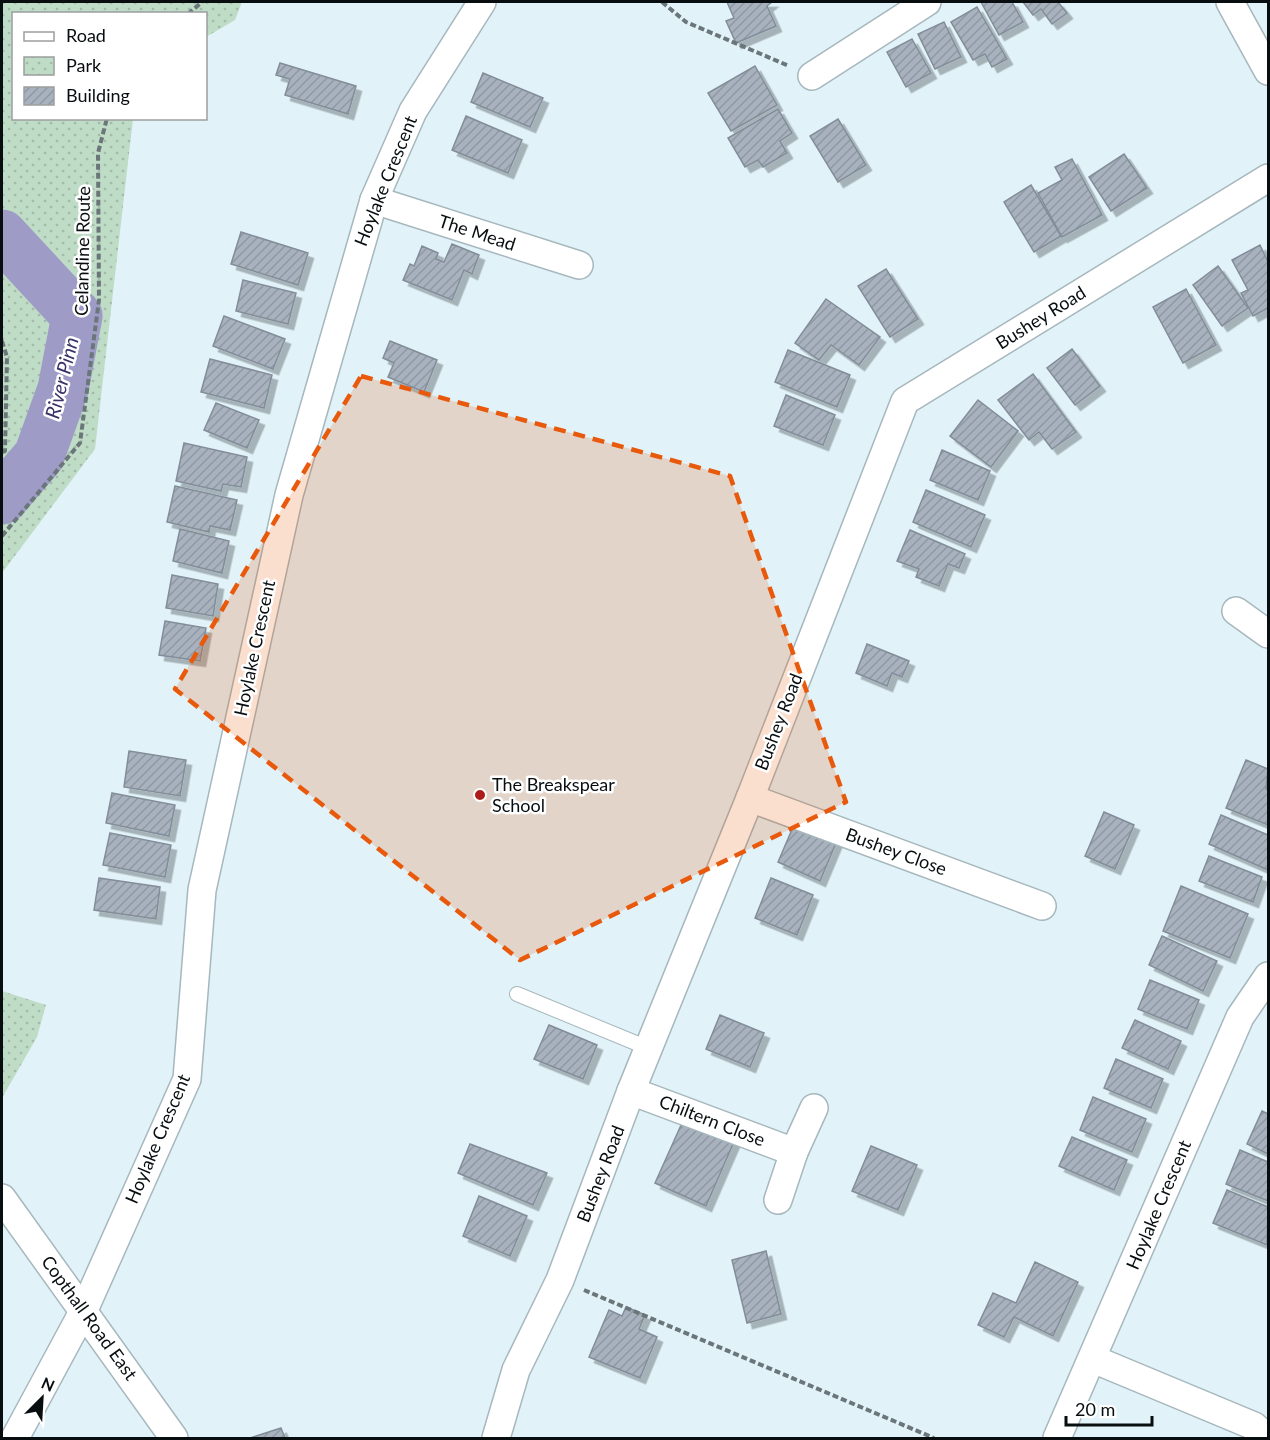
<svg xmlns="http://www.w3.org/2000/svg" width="1270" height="1440" font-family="Lato,sans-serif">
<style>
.park{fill:url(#park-dots)}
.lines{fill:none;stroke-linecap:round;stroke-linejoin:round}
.river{stroke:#9e9cc6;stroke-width:51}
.building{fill:url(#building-hatch);stroke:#838d99;stroke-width:1.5;filter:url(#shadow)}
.lane-casing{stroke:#a6b7bd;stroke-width:16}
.street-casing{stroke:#a6b7bd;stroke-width:30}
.path{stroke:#6a7679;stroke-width:4;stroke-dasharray:6 3;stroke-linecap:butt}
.lane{stroke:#fff;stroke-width:14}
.street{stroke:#fff;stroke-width:27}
.marked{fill:#e8590c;fill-opacity:0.2;stroke:#e8590c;stroke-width:4.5;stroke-dasharray:12 8;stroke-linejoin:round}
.poi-dot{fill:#ad1c1b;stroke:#fff;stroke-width:2}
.labels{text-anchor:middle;stroke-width:5;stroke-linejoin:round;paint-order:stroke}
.street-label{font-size:18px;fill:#080e10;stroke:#fff}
.poi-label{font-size:18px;fill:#080e10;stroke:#fff;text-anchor:start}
.water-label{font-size:20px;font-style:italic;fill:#393268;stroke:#fff}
</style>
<defs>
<pattern id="park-dots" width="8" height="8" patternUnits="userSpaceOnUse" patternTransform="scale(1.5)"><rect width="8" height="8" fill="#bfdcc6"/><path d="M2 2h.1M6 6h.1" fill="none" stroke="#a3bca9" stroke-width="1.8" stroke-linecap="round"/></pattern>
<pattern id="building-hatch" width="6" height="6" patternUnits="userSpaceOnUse" patternTransform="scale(1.5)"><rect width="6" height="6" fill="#a8b2be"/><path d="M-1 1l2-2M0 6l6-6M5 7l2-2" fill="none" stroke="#8f98a2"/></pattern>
<filter id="shadow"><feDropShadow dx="5.5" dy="5.5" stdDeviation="0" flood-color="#0004"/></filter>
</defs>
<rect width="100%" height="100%" fill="#e1f3f9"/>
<!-- park -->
<g class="park">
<path d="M2,2H242L235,20L206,37V14H14V118L133,119L95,449L2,573Z"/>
<path d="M2,991L46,1005L37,1037L2,1098Z"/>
</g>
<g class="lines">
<!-- river -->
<path class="river" d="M2,235L77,316L63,389L39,456L2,499"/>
</g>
<!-- building -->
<g class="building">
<path d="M727,2H772L767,6L776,26L736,43L726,21L734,18Z"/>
<path d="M981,2H1012L1023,22L999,35Z"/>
<path d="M1023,2H1058L1067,13L1052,24L1041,9L1033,15Z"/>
<path d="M977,7L1007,59L992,67L985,54L973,60L951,22Z"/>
<path d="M944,22L961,57L935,69L918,34Z"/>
<path d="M912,39L931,73L906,87L887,52Z"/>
<path d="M280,63L356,86L348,114L285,95L290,79L276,75Z"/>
<path d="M755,66L777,105L731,131L708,93Z"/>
<path d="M483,73L543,98L530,127L471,102Z"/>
<path d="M778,109L792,133L780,141L787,153L763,167L758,160L745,167L728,138Z"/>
<path d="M466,116L522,140L508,173L452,150Z"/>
<path d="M838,119L866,165L838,182L810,136Z"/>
<path d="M1124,154L1147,188L1111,211L1089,177Z"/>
<path d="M1072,159L1102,215L1062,237L1038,193L1062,180L1055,167Z"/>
<path d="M1031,185L1061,236L1034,252L1004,202Z"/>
<path d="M241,232L308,253L298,285L231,264Z"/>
<path d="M452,244L479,255L472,274L464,270L452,300L403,280L410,264L414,266L422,246L438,253L436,259L444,262Z"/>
<path d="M1260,245L1268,262V308L1253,316L1241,293L1248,290L1232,260Z"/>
<path d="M1218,266L1248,308L1222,326L1193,285Z"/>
<path d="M886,269L918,319L890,337L858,286Z"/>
<path d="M243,280L296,293L288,324L236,311Z"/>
<path d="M1186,289L1216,345L1183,363L1153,307Z"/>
<path d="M826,299L880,337L859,365L831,345L819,360L795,343Z"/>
<path d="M224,316L285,339L273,369L213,346Z"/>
<path d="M390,341L437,360L424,392L388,377L394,363L383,358Z"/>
<path d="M1072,349L1100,386L1075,405L1047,368Z"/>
<path d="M788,350L850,375L837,407L775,382Z"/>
<path d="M210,359L272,375L264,408L201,392Z"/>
<path d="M1033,374L1076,432L1052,449L1039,432L1029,440L998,400Z"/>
<path d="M786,395L835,415L823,445L774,426Z"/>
<path d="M978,400L1018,431L991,467L950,436Z"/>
<path d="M216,403L259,420L247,448L204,430Z"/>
<path d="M184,443L247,457L241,487L223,484L221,491L176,481Z"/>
<path d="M942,450L990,471L978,500L930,480Z"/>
<path d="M175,486L237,500L230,530L210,526L209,532L167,522Z"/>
<path d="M926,490L985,515L971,547L913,522Z"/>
<path d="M180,529L229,541L222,573L173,561Z"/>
<path d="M910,530L965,554L959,568L948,564L939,586L916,577L919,569L897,561Z"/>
<path d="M172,575L218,584L213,616L166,608Z"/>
<path d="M165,621L206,628L200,661L159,655Z"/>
<path d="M867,644L909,661L902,677L892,673L887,686L856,673Z"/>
<path d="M129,751L186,760L180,796L124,787Z"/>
<path d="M1246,760L1268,769L1266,789L1268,790V825L1226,808Z"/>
<path d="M112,793L175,805L169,836L106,823Z"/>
<path d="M1104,812L1134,825L1115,869L1085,856Z"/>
<path d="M1221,815L1268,835V870L1209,844Z"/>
<path d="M796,820L838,838L820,881L778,862Z"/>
<path d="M110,833L171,845L165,877L103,865Z"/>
<path d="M1209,856L1262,877L1253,902L1199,881Z"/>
<path d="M99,878L160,887L156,919L94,910Z"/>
<path d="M771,878L813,895L797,935L755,918Z"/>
<path d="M1181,886L1248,914L1230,958L1163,931Z"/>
<path d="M1162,936L1217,961L1203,991L1149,965Z"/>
<path d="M1150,980L1199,1000L1187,1029L1138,1009Z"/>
<path d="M720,1015L764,1033L750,1067L706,1049Z"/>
<path d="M1135,1020L1181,1041L1168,1069L1122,1048Z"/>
<path d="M549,1025L597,1045L583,1079L534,1059Z"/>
<path d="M1116,1059L1163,1079L1151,1108L1104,1088Z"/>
<path d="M1093,1097L1146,1119L1132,1152L1080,1130Z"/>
<path d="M1262,1111L1268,1114V1154L1247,1144Z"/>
<path d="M686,1114L736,1137L706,1206L655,1183Z"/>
<path d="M1072,1137L1127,1160L1114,1190L1059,1166Z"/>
<path d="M470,1144L547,1173L533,1205L458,1173Z"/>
<path d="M871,1146L917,1165L898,1210L852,1191Z"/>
<path d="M1240,1150L1268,1162V1201L1226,1184Z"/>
<path d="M1227,1190L1268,1207L1267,1245L1213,1223Z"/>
<path d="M479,1196L527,1216L510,1256L463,1236Z"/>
<path d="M766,1251L781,1314L747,1323L732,1260Z"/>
<path d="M1035,1262L1078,1282L1053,1336L1014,1317L1004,1337L978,1325L993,1293L1016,1303Z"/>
<path d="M626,1307L645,1315L639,1329L657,1337L640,1378L589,1357L609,1310L622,1316Z"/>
<path d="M281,1428L285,1438H250Z"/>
</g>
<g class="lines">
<defs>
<path id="lane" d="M517,994L648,1048"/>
<g id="street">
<path d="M1230,2L1268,71"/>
<path d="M812,76L927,2"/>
<path d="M374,200L579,265"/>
<path d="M1236,611L1268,634"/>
<path d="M750,798L1042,906"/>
<path d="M631,1091L794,1152"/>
<path d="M2,1198L174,1438"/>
<path d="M778,1200L794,1152L814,1108"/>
<path d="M1093,1359L1254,1426L1267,1438"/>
<path d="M15,1438L84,1310L187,1079L202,890L289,495L374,200L413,111L482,2"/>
<path d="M496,1438L516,1370L560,1280L631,1091L750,798L905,401L1268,178"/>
<path d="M1057,1438L1240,1017L1268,976"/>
</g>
</defs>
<!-- lane casing -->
<use href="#lane" class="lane-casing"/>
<!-- street casing -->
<use href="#street" class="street-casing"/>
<!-- path -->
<g class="path">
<path d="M662,2L686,22L789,66"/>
<path d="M188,14L202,2"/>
<path d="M2,341L7,357L5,451L2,452"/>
<path d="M2,536L80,443L99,300L98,153L107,118"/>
<path d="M584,1290L934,1438"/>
</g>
<!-- lane -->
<use href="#lane" class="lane"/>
<!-- street -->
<use href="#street" class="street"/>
</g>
<!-- marked area -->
<path class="marked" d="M361,376L730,476L846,802L520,960L175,689Z"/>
<!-- markers -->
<circle class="poi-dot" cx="480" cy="795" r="6"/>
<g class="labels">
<!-- street labels -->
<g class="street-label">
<text transform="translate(386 181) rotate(-68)" y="6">Hoylake Crescent</text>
<text transform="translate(477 233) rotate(18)" y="6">The Mead</text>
<text transform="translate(83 251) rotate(-89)" y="6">Celandine Route</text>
<text transform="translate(1041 318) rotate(-32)" y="6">Bushey Road</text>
<text transform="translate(255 648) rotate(-78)" y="6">Hoylake Crescent</text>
<text transform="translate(779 722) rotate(-69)" y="6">Bushey Road</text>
<text transform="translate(896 852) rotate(20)" y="6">Bushey Close</text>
<text transform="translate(712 1121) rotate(21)" y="6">Chiltern Close</text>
<text transform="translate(158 1139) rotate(-67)" y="6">Hoylake Crescent</text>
<text transform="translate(601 1174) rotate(-69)" y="6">Bushey Road</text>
<text transform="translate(1159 1205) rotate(-67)" y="6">Hoylake Crescent</text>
<text transform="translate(89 1318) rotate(54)" y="6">Copthall Road East</text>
</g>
<!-- poi labels -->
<g class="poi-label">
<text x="492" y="791">The Breakspear<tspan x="492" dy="21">School</tspan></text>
</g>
<!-- water labels -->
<g class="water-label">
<text transform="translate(62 378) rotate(-76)" y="7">River Pinn</text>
</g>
</g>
<!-- border -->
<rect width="1270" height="1440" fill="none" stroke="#080e10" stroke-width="6"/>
<!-- legend -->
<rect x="12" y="12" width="195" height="108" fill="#ffffff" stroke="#9c9f9f" stroke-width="1.5"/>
<rect x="24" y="32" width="30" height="9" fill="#ffffff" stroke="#9c9f9f" stroke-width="1.5"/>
<text x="66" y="42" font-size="18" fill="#080e10">Road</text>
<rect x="24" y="57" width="30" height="18" fill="url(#park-dots)" stroke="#9c9f9f" stroke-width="1.5"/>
<text x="66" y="72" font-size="18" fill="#080e10">Park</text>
<rect x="24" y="87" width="30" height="18" fill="url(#building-hatch)" stroke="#9c9f9f" stroke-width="1.5"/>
<text x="66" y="102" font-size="18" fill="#080e10">Building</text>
<!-- north arrow -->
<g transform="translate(42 1398) rotate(24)" stroke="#ffffff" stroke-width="4.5" paint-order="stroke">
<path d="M0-4.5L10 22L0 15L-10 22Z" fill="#080e10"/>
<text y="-9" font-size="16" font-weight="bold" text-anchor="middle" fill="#080e10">N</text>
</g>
<!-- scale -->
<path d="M1066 1416v9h86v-9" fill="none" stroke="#080e10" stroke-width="3"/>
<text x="1075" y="1416" font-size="18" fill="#080e10" stroke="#ffffff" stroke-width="4.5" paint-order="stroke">20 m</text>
</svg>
